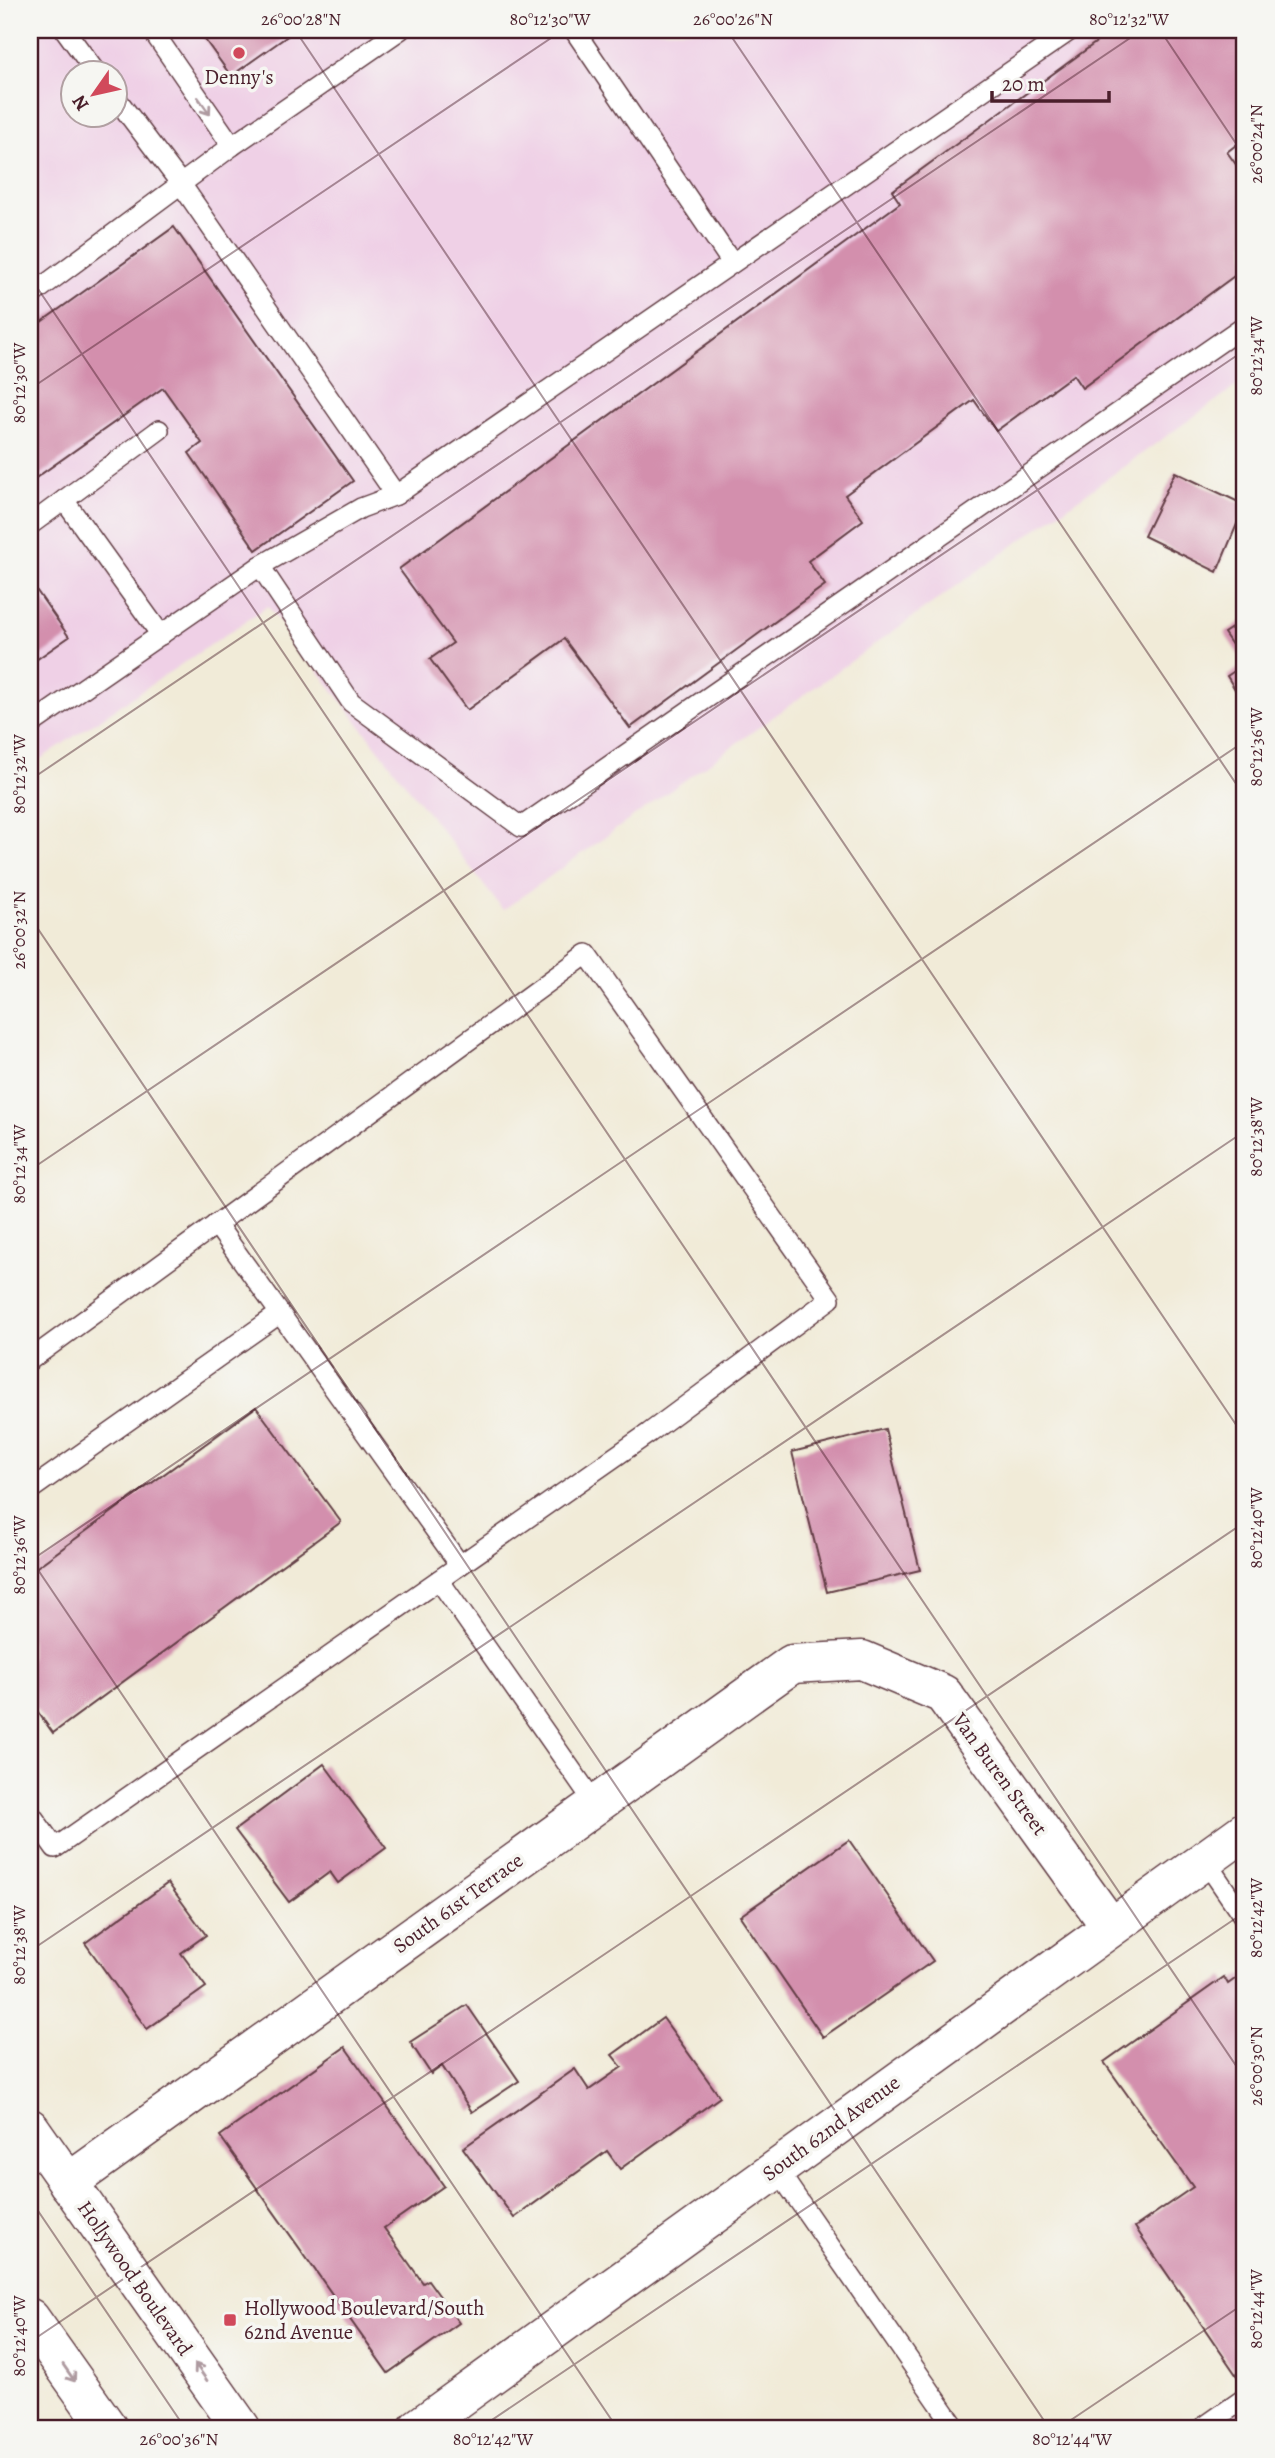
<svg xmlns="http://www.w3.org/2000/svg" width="1275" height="2458" font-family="Alegreya,serif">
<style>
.built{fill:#efd0e6;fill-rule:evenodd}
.building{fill:#d38fad}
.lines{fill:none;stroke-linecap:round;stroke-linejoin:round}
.lane-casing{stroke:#633e45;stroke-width:22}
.street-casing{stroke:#633e45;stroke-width:41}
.secondary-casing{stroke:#633e45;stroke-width:41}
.highway-casing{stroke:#633e45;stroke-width:41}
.lane{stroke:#fff;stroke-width:19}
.street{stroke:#fff;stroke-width:38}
.secondary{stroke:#fff;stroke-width:38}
.highway{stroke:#fff;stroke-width:38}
.oneway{stroke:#ae9aa0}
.ticks{fill:none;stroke:#4a1f2b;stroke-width:2;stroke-opacity:0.45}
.poi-dot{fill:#d1495b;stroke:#f6f6f2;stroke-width:2.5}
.labels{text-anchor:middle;stroke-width:7;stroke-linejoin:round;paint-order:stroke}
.poi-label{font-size:21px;fill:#4a1f2b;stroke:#f6f6f2}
.street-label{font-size:21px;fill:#4a1f2b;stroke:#f6f6f2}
.neatline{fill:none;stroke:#4a1f2b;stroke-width:2.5}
.ticks-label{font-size:18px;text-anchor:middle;fill:#4a1f2b}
</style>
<rect width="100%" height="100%" fill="#f6f6f2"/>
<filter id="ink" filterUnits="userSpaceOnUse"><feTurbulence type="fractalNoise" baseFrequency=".0143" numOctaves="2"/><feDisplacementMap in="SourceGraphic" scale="14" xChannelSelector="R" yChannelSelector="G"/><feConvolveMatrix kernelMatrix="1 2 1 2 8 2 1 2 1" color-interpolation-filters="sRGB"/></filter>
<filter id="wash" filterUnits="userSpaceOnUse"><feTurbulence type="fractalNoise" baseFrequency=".00686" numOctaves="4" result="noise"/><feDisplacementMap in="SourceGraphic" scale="28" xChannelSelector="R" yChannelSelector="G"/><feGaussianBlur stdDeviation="1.57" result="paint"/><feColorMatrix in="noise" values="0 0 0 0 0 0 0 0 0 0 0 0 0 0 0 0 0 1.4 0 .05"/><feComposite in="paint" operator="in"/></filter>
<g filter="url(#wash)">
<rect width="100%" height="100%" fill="#f1ebd8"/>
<!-- built -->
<path class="built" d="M30,30H1245V380L503,910L268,606L30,766ZM74,74H116V116H74Z"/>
<g id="blocks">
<!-- building -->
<g class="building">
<path d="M198,30H296L231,76Z"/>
<path d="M1113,30H1245V138L1227,152L1245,177V268L1082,388L1073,375L996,431L974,400L845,495L863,520L808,561L825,585L630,728L564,639L467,710L430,659L453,643L399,569L900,203L892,191Z"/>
<path d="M174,227L353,481L256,550L189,453L202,443L163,388L30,482V330Z"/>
<path d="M1175,472L1245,505L1217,572L1144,536Z"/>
<path d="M30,581L69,637L30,664Z"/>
<path d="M1245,619V706L1227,676L1245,664L1224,633Z"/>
<path d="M256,1407L341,1522L53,1733L30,1701V1572Z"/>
<path d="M885,1429L920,1570L827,1592L792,1452Z"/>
<path d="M324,1764L386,1848L338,1883L330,1872L289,1902L235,1830Z"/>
<path d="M849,1840L933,1961L823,2037L740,1916Z"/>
<path d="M168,1883L206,1935L181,1953L206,1987L147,2029L85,1943Z"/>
<path d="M1242,1974L1245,1978V2374L1239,2379L1135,2227L1193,2187L1104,2062L1224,1977L1228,1984Z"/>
<path d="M467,2005L519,2081L472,2112L442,2066L431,2074L410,2042Z"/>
<path d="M663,2018L720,2097L620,2169L607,2151L514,2218L463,2148L575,2069L589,2090L622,2067L612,2055Z"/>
<path d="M345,2047L444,2186L384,2228L423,2283L428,2280L459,2323L388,2373L220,2136Z"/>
<path d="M1245,2400V2428H1205Z"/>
</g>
</g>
</g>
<g filter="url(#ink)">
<use href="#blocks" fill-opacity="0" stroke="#633e45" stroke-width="2"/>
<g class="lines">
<defs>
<g id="lane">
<path d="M65,30L97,74"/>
<path d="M152,30L232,146"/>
<path d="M574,30L732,263"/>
<path d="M116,98L181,184L396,495L1071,30"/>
<path d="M30,296L232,146L400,30"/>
<path d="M159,430L64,500L161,635"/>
<path d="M30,525L64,500"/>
<path d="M260,566L351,702L521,827L1245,325"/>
<path d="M30,725L260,566L361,508L396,495"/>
<path d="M216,1224L460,1565"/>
<path d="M30,1360L587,954L830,1299L649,1433L55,1848L30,1813"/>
<path d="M30,1490L279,1314"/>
<path d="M439,1580L596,1805"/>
<path d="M1204,1859L1245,1919"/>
<path d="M776,2168L956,2428"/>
<path d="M1202,2428L1245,2398"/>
</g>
<path id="street" d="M68,2183L792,1664L862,1660L943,1694L1110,1926"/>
<path id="secondary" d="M418,2428L1245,1831"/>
<g id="highway">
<path d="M30,2128L241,2428"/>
<path d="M30,2318L108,2428"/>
</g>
</defs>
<!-- lane casing -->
<use href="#lane" class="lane-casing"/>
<!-- street casing -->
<use href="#street" class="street-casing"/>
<!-- secondary casing -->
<use href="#secondary" class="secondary-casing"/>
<!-- highway casing -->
<use href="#highway" class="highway-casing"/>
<!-- lane -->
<use href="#lane" class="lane"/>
<!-- street -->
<use href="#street" class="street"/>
<!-- secondary -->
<use href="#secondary" class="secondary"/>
<!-- highway -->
<use href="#highway" class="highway"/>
</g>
<!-- one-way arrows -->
<defs><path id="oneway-shaft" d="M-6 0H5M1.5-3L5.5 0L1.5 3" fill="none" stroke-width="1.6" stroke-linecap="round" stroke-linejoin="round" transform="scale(1.75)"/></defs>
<g class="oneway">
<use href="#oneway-shaft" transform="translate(204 106) rotate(55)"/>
<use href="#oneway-shaft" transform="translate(201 2372) rotate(-125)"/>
<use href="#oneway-shaft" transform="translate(69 2373) rotate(55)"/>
</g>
</g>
<!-- ticks -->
<path class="ticks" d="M295,30L1245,1438M727,30L1245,797M1160,30L1245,157M30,277L1245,2079M30,389L563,30M30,780L1142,30M30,917L1049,2428M30,1170L1245,350M30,1558L617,2428M30,1561L1245,741M30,1951L1245,1131M30,2199L185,2428M30,2342L1245,1522M480,2428L1245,1912M1059,2428L1245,2303"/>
<!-- markers -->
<g class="poi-dot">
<circle cx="239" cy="53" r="7"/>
<rect x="223" y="2313" width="14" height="14" rx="3.5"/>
</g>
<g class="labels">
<!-- poi labels -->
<g class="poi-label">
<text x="239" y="84">Denny's</text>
<text x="244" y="2315" text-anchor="start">Hollywood Boulevard/South<tspan x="244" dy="24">62nd Avenue</tspan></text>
</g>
<!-- street labels -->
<g class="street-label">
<text transform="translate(1000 1774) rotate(54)" y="7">Van Buren Street</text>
<text transform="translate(458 1903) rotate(-36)" y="7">South 61st Terrace</text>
<text transform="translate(831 2128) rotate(-36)" y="7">South 62nd Avenue</text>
<text transform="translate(135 2278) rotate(55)" y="7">Hollywood Boulevard</text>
</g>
</g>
<!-- margin -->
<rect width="1275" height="2458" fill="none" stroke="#f6f6f2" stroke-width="77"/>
<!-- north arrow -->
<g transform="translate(94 94) rotate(236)"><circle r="33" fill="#f6f6f2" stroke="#b1a0a2" stroke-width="2"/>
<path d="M0-5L12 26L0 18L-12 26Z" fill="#d1495b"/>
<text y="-10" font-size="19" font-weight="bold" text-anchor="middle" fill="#4a1f2b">N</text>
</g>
<!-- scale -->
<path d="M992 91v10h117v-10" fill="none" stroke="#4a1f2b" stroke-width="3.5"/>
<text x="1002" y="91" font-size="21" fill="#4a1f2b" stroke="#f6f6f2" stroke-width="5" paint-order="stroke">20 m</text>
<rect x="38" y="38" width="1198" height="2382" class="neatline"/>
<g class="ticks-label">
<text x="301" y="25">26°00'28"N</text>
<text x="550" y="25">80°12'30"W</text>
<text x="733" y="25">26°00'26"N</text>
<text x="1129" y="25">80°12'32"W</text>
<text transform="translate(1256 144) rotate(-90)" y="6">26°00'24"N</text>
<text transform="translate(1256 356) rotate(-90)" y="6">80°12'34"W</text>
<text transform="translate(19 383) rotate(-90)" y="6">80°12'30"W</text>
<text transform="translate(1256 747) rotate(-90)" y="6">80°12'36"W</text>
<text transform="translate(19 774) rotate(-90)" y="6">80°12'32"W</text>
<text transform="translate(19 930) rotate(-90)" y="6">26°00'32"N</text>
<text transform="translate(1256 1137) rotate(-90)" y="6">80°12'38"W</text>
<text transform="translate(19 1164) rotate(-90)" y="6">80°12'34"W</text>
<text transform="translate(1256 1528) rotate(-90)" y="6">80°12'40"W</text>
<text transform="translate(19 1555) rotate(-90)" y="6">80°12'36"W</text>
<text transform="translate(1256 1918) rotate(-90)" y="6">80°12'42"W</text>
<text transform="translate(19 1945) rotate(-90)" y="6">80°12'38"W</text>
<text transform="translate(1256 2066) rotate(-90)" y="6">26°00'30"N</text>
<text transform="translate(1256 2309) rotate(-90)" y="6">80°12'44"W</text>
<text transform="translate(19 2336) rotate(-90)" y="6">80°12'40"W</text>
<text x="179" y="2445">26°00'36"N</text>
<text x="493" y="2445">80°12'42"W</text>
<text x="1072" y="2445">80°12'44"W</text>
</g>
</svg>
